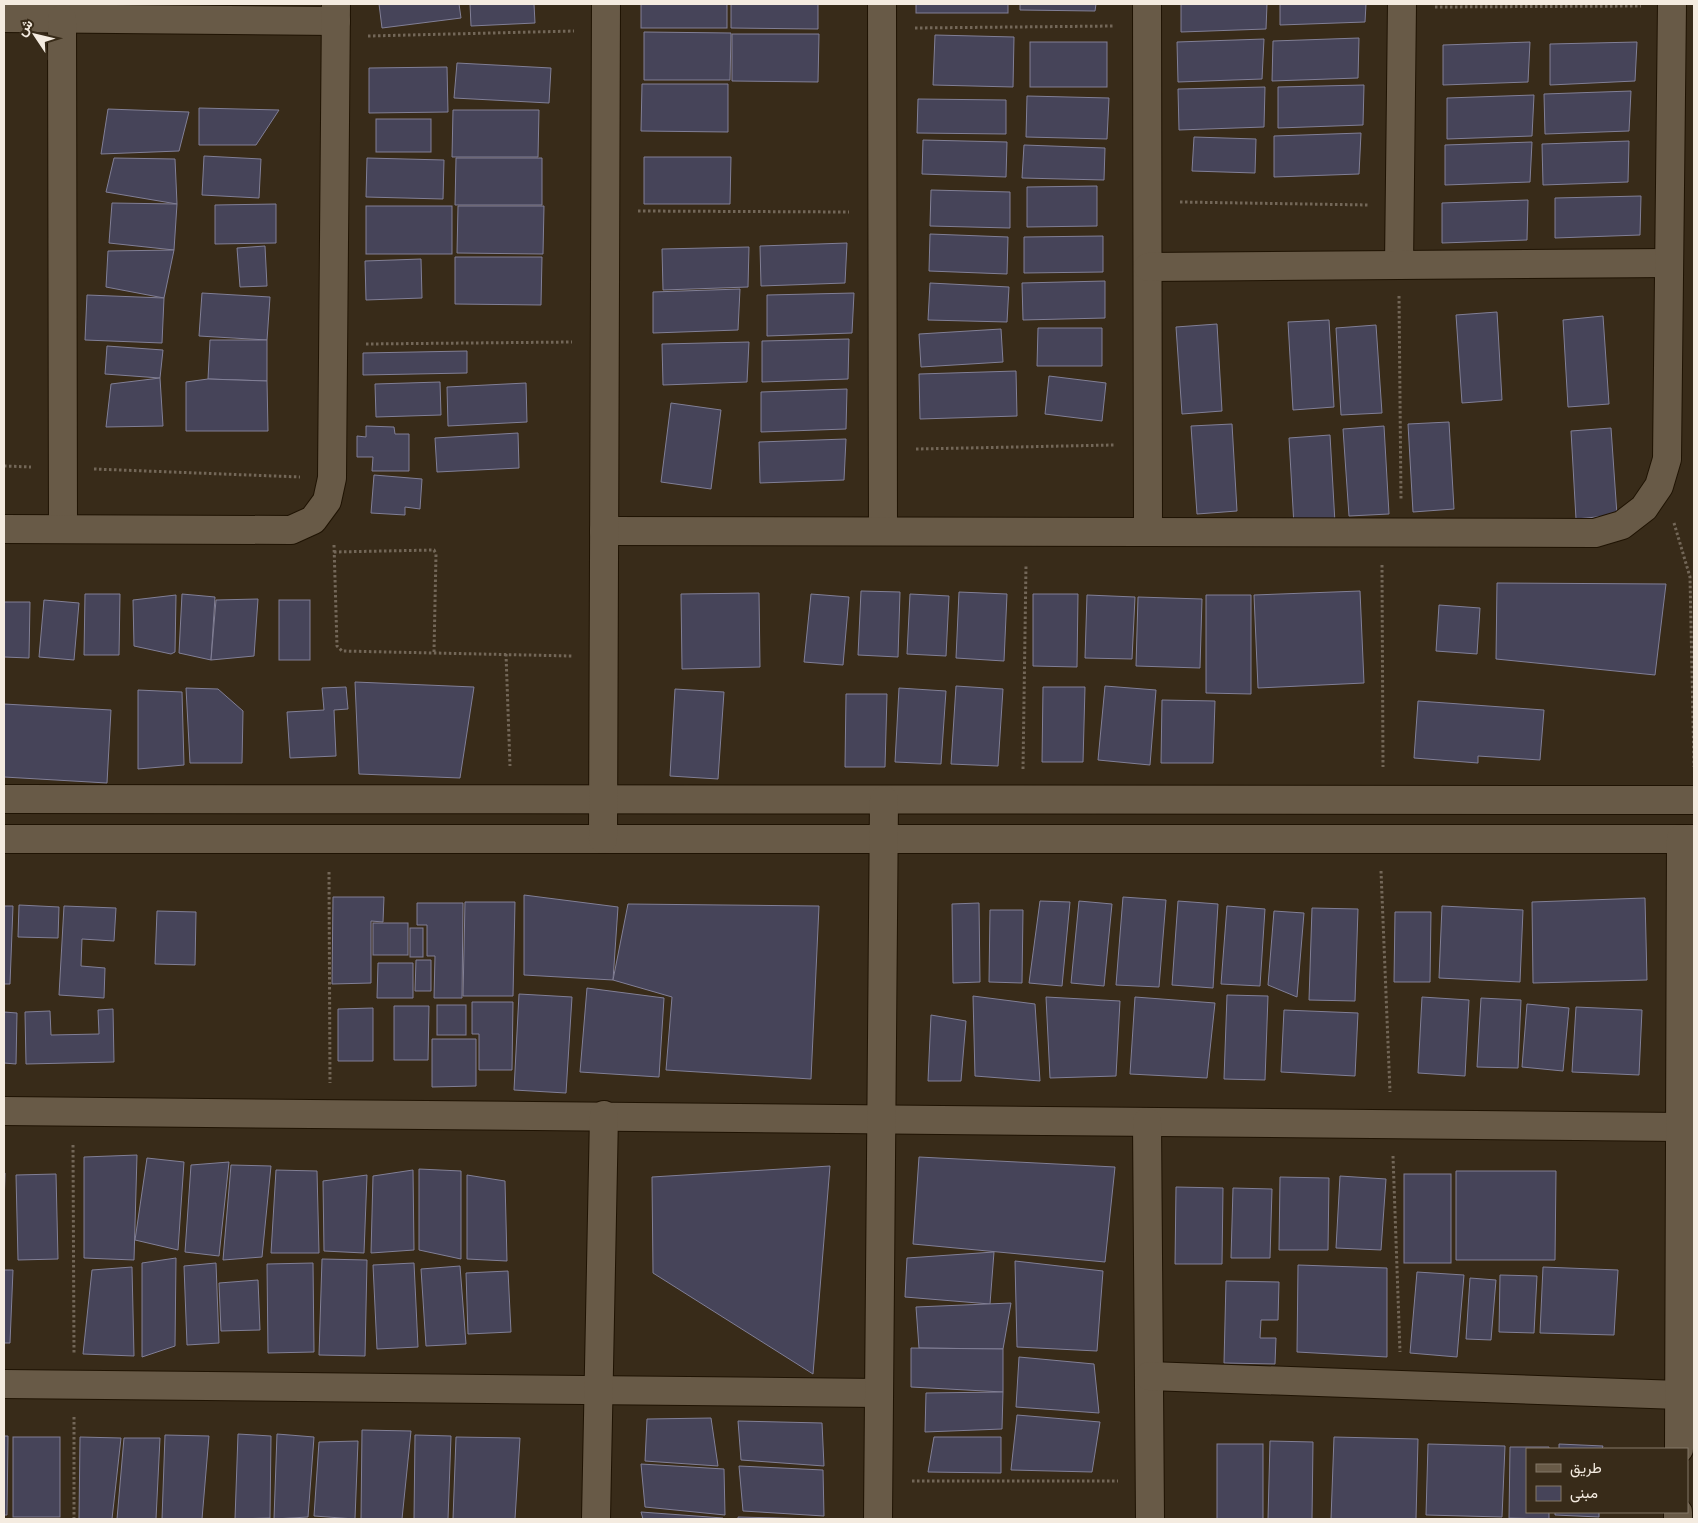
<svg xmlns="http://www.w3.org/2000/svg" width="1698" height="1523" font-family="Karla,Vazirmatn,sans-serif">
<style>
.building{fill:#464459;stroke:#817f96}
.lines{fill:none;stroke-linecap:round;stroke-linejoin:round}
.street-casing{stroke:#1f1303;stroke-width:30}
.path{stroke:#736758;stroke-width:3;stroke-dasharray:2.5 2.5;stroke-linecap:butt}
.street{stroke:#685a47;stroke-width:28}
</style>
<rect width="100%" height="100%" fill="#382b19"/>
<!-- building -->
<g class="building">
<path d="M379,4H459L461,18L382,28Z"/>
<path d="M470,4H534L535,23L471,26Z"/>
<rect x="641" y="4" width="86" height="24"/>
<path d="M731,4H818V29L731,28Z"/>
<rect x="916" y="4" width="92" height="9"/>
<path d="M1020,4H1096L1095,11L1020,10Z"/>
<path d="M1181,4H1267L1266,29L1181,32Z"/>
<path d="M1280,4H1366L1365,22L1280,25Z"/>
<path d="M644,32L731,33L730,80H644Z"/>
<path d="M732,34H819L818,82L732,81Z"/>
<path d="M935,35L1014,37L1013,87L933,85Z"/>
<path d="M1359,38L1358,78L1272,81L1273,41Z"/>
<path d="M1264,39L1262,79L1178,82L1177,42Z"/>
<rect x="1030" y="42" width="77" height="45"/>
<path d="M1530,42L1528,82L1443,85V45Z"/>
<path d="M1637,42L1635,81L1550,85V44Z"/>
<path d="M457,63L551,68L549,103L454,98Z"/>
<path d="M447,67L448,112L369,113V68Z"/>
<path d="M642,84H728V132L641,131Z"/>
<path d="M1364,85L1363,125L1278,128V87Z"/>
<path d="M1265,87L1264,127L1179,130L1178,89Z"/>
<path d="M1631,91L1629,131L1545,134L1544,94Z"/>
<path d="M1534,95L1532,136L1447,139V98Z"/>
<path d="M1027,96L1109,98L1107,139L1026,137Z"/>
<path d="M918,99L1006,100V134L917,133Z"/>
<path d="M199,108L279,110L256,145H199Z"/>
<path d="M108,109L189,112L179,151L101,154Z"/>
<path d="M453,110H539L538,157H452Z"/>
<rect x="376" y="119" width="55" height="33"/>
<path d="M1361,133L1359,174L1274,177V136Z"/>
<path d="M1194,137L1256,139L1255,173L1192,171Z"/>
<path d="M923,140L1007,142L1006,177L922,174Z"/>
<path d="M1629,141L1628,182L1543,185L1542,144Z"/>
<path d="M1532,142L1530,182L1445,185V145Z"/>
<path d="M1024,145L1105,148L1104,180L1022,178Z"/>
<path d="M204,156L261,159L259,198L202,195Z"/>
<path d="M644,157H731L730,204H644Z"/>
<path d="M114,158L175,159L177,204L106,192Z"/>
<path d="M367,158L444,160L443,199L366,197Z"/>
<path d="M456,158H542V205H455Z"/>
<path d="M1097,186V226L1027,227V187Z"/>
<path d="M931,190L1010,192V228L930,226Z"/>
<path d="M1641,196L1640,235L1555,238V198Z"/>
<path d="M1528,200L1527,240L1442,243V203Z"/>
<path d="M112,203L177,204L174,250L109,243Z"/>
<path d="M276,204V243L215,244V205Z"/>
<rect x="366" y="206" width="86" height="48"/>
<path d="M458,206H544L543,254L457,253Z"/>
<path d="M930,234L1008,237L1007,274L929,271Z"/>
<path d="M1103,236V272L1024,273V237Z"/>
<path d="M847,243L845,283L761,286L760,246Z"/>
<path d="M265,246L267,286L240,287L237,248Z"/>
<path d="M749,247L748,287L663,290L662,249Z"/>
<path d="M174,250L164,298L106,287L108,251Z"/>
<path d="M455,257H542L541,305L455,304Z"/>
<path d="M421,259L422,298L366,300L365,261Z"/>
<path d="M1105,281V318L1023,320L1022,283Z"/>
<path d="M930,283L1009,287L1007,322L928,320Z"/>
<path d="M740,289L738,330L653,333V292Z"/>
<path d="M202,293L270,297L267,340L199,336Z"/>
<path d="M854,293L852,333L767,336V295Z"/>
<path d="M87,295L164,298L162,343L85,340Z"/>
<path d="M1497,312L1502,400L1462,403L1456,315Z"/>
<path d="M1603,316L1609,404L1568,407L1563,320Z"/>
<path d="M1329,320L1334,407L1293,410L1288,322Z"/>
<path d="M1217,324L1222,411L1182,414L1176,327Z"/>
<path d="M1376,325L1382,413L1341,415L1336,328Z"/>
<path d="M1038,328H1102V366H1037Z"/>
<path d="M1001,329L1003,362L921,367L919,334Z"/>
<path d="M849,339L848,379L762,382V341Z"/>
<path d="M210,340H267V381L208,379Z"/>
<path d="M749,342L747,382L663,385L662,344Z"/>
<path d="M107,346L163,350L160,378L105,374Z"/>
<path d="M467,351V373L363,375V353Z"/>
<path d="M1016,371L1017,416L920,419L919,374Z"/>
<path d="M1049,376L1106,383L1102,421L1045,414Z"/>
<path d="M160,378L163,426L106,427L111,384Z"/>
<path d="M208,379L267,381L268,431H186V382Z"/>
<path d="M440,382L441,415L376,417L375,384Z"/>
<path d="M526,383L527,422L448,426L447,387Z"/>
<path d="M847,389L846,429L761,432V392Z"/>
<path d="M671,403L721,410L711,489L661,482Z"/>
<path d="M1449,422L1454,509L1413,512L1408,424Z"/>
<path d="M1232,424L1237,511L1197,514L1191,426Z"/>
<path d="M366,426L394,427L395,434H409V471H372L373,457H357V436L366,437Z"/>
<path d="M1384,426L1389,514L1349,516L1343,429Z"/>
<path d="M1611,428L1617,515L1576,519L1571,431Z"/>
<path d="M518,433L519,468L437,472L435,438Z"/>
<path d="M1330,435L1335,523L1294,526L1289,438Z"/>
<path d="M846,439L844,480L760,483L759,442Z"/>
<path d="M374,475L422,479L420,509L405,507V515L371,513Z"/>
<path d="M1497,583L1666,584L1655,675L1496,659Z"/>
<path d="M861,591L900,592L898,657L858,655Z"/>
<path d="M1360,591L1364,683L1258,688L1254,595Z"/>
<path d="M959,592L1007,594L1004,661L956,658Z"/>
<path d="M759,593L760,667L682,669L681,594Z"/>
<path d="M85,594H120L119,655H84Z"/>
<path d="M182,594L215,597L211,660L179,653Z"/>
<path d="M811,594L849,597L843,665L804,662Z"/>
<path d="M910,594L949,596L946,656L907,654Z"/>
<path d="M1033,594H1078L1077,667L1033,666Z"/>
<path d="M176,595L175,652L171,654L134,646L133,600Z"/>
<path d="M1087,595L1135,597L1132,659L1085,658Z"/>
<path d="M1206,595H1251V694L1206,693Z"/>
<path d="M1138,597L1202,599L1200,668L1136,666Z"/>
<path d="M258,599L254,656L211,660L216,600Z"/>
<path d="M44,600L79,603L74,660L39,657Z"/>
<rect x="279" y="600" width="31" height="60"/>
<path d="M4,602H30L29,658L4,657Z"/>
<path d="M1439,605L1480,608L1477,654L1436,651Z"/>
<path d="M355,682L474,687L460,778L359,774Z"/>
<path d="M956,686L1003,689L998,766L951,764Z"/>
<path d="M1105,686L1156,690L1150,765L1098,760Z"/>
<path d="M346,687L348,709L334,710L336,756L290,758L287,712L324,710L322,688Z"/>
<path d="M1043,687H1085L1083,762H1042Z"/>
<path d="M186,688L218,689L243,711L242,763H190Z"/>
<path d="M899,688L946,691L941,764L895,762Z"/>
<path d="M675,689L724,692L718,779L670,776Z"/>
<path d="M138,690L182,692L184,765L138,769Z"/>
<path d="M846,694H887L885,767H845Z"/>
<path d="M1162,700L1215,701L1213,763H1161Z"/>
<path d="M1418,701L1544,710L1540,760L1478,756V763L1414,758Z"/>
<path d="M4,704L111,710L107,783L4,777Z"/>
<path d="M524,895L618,907L613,980L524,975Z"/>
<path d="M333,897H384L383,922L371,921V983L332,984Z"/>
<path d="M1123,897L1166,900L1159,987L1116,985Z"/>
<path d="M1645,898L1647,980L1533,983L1532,902Z"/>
<path d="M1040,901L1070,902L1062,986L1029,983Z"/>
<path d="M1079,901L1112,904L1104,986L1071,983Z"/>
<path d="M1178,901L1218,904L1213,988L1172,985Z"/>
<path d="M465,902H515L513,996H463Z"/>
<path d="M417,903H463L462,998H434L435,956H427V925H417Z"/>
<path d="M979,903L980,982L953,983L952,904Z"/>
<path d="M628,904L819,906L811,1079L666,1070L672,997L613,980Z"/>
<path d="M19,905L59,907L58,938L18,937Z"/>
<path d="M4,906H13L10,984H4Z"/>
<path d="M64,906L116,908L114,941L82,939L81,966L105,968L104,998L59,995Z"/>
<path d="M1227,906L1265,909L1260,986L1221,984Z"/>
<path d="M1442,906L1523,910L1520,982L1439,978Z"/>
<path d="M1312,908L1358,909L1355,1001L1309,1000Z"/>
<path d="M990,910H1023L1022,983L989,982Z"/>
<path d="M157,911L196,912L195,965L155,964Z"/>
<path d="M1274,911L1304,913L1297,997L1268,985Z"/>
<path d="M1395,912H1431L1430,982H1394Z"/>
<rect x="373" y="923" width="35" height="32"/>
<rect x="410" y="928" width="13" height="29"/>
<path d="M416,960H431V991H415Z"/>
<path d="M378,963H413V998H377Z"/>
<path d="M587,988L664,998L659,1077L580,1072Z"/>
<path d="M519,994L572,997L566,1093L514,1090Z"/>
<path d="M1227,995L1268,996L1265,1080L1224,1079Z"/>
<path d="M973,996L1035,1004L1040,1081L975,1076Z"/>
<path d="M1046,997L1120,1001L1116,1076L1050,1078Z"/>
<path d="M1135,997L1215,1003L1207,1078L1130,1074Z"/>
<path d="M1422,997L1469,1000L1465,1076L1418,1073Z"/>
<path d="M1481,998L1521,1000L1518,1068L1477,1067Z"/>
<path d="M472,1002H513L512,1070H479V1034H472Z"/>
<path d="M1527,1004L1569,1008L1563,1071L1522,1067Z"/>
<rect x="437" y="1005" width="29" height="30"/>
<path d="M394,1006H429L428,1060H394Z"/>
<path d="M1576,1007L1642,1010L1639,1075L1572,1072Z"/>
<path d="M373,1008V1061H338V1009Z"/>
<path d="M113,1009L114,1062L26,1064L25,1012L50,1011L51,1035L99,1034L98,1010Z"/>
<path d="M1284,1010L1358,1013L1355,1076L1281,1072Z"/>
<path d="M4,1012L17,1013L16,1064L4,1063Z"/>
<path d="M931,1015L966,1021L961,1081H928Z"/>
<path d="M432,1039H476V1086L432,1087Z"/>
<path d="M137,1155L134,1260L84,1258V1157Z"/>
<path d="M919,1157L1115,1167L1105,1262L913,1244Z"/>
<path d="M147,1158L184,1162L178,1250L135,1240Z"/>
<path d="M229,1162L219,1256L185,1252L191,1165Z"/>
<path d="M231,1165L271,1166L262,1257L223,1260Z"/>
<path d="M830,1166L813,1374L653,1273L652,1177Z"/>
<path d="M419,1169L461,1171V1259L419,1250Z"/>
<path d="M276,1170L317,1171L319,1253H271Z"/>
<path d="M413,1170L414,1250L371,1253L373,1176Z"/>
<path d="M1456,1171H1556L1555,1260H1456Z"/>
<path d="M4,1173H5L4,1207Z"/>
<path d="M56,1174L58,1259L18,1260L16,1175Z"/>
<rect x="1404" y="1174" width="47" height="89"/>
<path d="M367,1175L364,1253L324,1251L323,1181Z"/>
<path d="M467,1175L505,1181L507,1261L467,1259Z"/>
<path d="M1340,1176L1386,1179L1381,1250L1336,1248Z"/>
<path d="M1280,1177L1329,1178L1328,1250H1279Z"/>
<path d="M1176,1187L1223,1188L1222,1264H1175Z"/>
<path d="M1233,1188L1272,1189L1270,1258H1231Z"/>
<path d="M994,1252L990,1304L905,1297L907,1258Z"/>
<path d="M176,1258L175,1346L142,1357V1263Z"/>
<path d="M322,1259L367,1260L365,1356L319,1355Z"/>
<path d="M1015,1261L1103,1271L1097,1351L1017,1347Z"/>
<path d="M216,1263L219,1343L187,1345L184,1266Z"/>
<path d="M313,1263L314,1352L268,1353L267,1264Z"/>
<path d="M414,1263L418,1347L377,1349L373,1265Z"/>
<path d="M1298,1265L1387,1268V1357L1297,1352Z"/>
<path d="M460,1266L466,1344L426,1346L421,1269Z"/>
<path d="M132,1267L134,1356L83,1354L92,1270Z"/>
<path d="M1543,1267L1618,1270L1614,1335L1540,1333Z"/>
<path d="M4,1270H13L10,1343H4Z"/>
<path d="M508,1271L511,1332L468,1334L466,1273Z"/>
<path d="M1417,1272L1464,1275L1457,1357L1410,1353Z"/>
<path d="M1500,1275L1537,1276L1534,1333L1499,1332Z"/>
<path d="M1470,1278L1496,1280L1491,1340L1466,1339Z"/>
<path d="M258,1280L260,1330L221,1331L219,1283Z"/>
<path d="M1226,1281L1279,1282L1278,1320H1261L1260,1338H1276L1275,1364L1224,1363Z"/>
<path d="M1011,1303L1003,1349L919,1348L916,1307Z"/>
<path d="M911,1348L1003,1349V1392L911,1387Z"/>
<path d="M1019,1357L1094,1364L1099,1413L1016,1407Z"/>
<path d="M1003,1392L1002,1429L925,1432L926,1393Z"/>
<path d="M1017,1415L1100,1422L1092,1472L1011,1470Z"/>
<path d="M711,1418L718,1466L645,1461L647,1419Z"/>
<path d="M738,1421L822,1423L824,1466L741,1460Z"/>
<path d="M362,1430L411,1431L402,1519H361Z"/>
<path d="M238,1434L271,1436L270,1518L235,1519Z"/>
<path d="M277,1434L314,1437L308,1517L274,1519Z"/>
<path d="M165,1435L209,1436L202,1519H162Z"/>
<path d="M415,1435L451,1436L448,1519H414Z"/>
<path d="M4,1436H8L7,1515H4Z"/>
<rect x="13" y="1437" width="47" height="80"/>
<path d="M80,1437L121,1438L112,1519H79Z"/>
<path d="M456,1437L520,1438L515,1519H453Z"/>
<path d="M934,1437H1001V1473L928,1472Z"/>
<path d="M1334,1437L1418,1439L1416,1519H1331Z"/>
<path d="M124,1438H160L156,1519H117Z"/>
<path d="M358,1441L355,1519L314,1516L319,1442Z"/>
<path d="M1270,1441L1313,1442L1312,1519H1268Z"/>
<rect x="1217" y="1444" width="46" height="75"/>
<path d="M1428,1444L1505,1446L1502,1517L1426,1515Z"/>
<path d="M1559,1444L1603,1446L1602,1449H1559Z"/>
<path d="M1510,1447H1549V1449H1527V1512H1549V1519L1509,1518Z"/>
<path d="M641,1464L724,1469L725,1515L645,1507Z"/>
<path d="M739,1466L823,1470L824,1516L743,1511Z"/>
<path d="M641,1512L723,1518V1519H643Z"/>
<path d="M1555,1512H1599V1517L1555,1515Z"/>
<path d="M738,1517L817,1519H738Z"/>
</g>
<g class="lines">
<defs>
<g id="street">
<path d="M882,4L883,531"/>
<path d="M1147,4L1148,532"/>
<path d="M4,18L336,21"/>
<path d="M62,19L63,529"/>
<path d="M1399,265L1402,4"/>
<path d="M1148,267L1669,263"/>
<path d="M4,529L291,530L313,520L327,501L332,478L336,4"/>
<path d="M604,531L1595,533L1622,525L1644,508L1659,486L1667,459L1672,4"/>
<path d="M4,799L1694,800"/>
<path d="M4,839H1694"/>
<path d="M603,839L606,4"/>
<path d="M4,1111L1680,1127"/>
<path d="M1147,1122L1150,1519"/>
<path d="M1149,1376L1679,1395"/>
<path d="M4,1384L879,1393"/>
<path d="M1679,1449L1681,839"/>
<path d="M596,1519L604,1115"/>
<path d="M878,1519L884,800"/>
<path d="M1678,1519V1512"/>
</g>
</defs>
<!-- street casing -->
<use href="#street" class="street-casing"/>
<!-- path -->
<g class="path">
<path d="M1435,7L1641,6"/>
<path d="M915,28L1114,26"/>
<path d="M368,36L574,31"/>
<path d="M1180,202L1369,205"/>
<path d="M638,211L849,212"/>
<path d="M1399,296L1401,500"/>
<path d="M366,344L572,342"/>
<path d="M916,449L1114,445"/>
<path d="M4,466L31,467"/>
<path d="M94,469L300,477"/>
<path d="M1674,523L1690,577L1694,767"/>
<path d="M334,545L337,646L342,651L572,656"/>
<path d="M334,552L434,550L436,554L434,652"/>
<path d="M1382,565L1383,767"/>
<path d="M506,654L510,766"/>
<path d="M1023,769L1026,565"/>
<path d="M1381,871L1390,1092"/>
<path d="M329,872L330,1083"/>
<path d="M73,1145L74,1353"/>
<path d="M1393,1156L1400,1352"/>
<path d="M74,1417V1519"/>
<path d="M912,1481H1118"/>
</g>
<!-- street -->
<use href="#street" class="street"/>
</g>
<!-- border -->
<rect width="1698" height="1523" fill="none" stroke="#f4ebe0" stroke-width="10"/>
<!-- legend -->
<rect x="1526" y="1448" width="162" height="65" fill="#382b19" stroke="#837869"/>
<rect x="1536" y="1464" width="25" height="8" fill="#685a47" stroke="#837869"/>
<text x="1570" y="1473" font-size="15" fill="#f4ebe0">طريق</text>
<rect x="1536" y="1486" width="25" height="15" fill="#464459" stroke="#837869"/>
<text x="1570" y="1498" font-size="15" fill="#f4ebe0">مبنى</text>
<!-- north arrow -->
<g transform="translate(35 35) rotate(305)" stroke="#382b19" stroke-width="4" paint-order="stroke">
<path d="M0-4L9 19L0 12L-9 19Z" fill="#f4ebe0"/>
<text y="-8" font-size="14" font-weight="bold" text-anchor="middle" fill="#f4ebe0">ش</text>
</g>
</svg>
